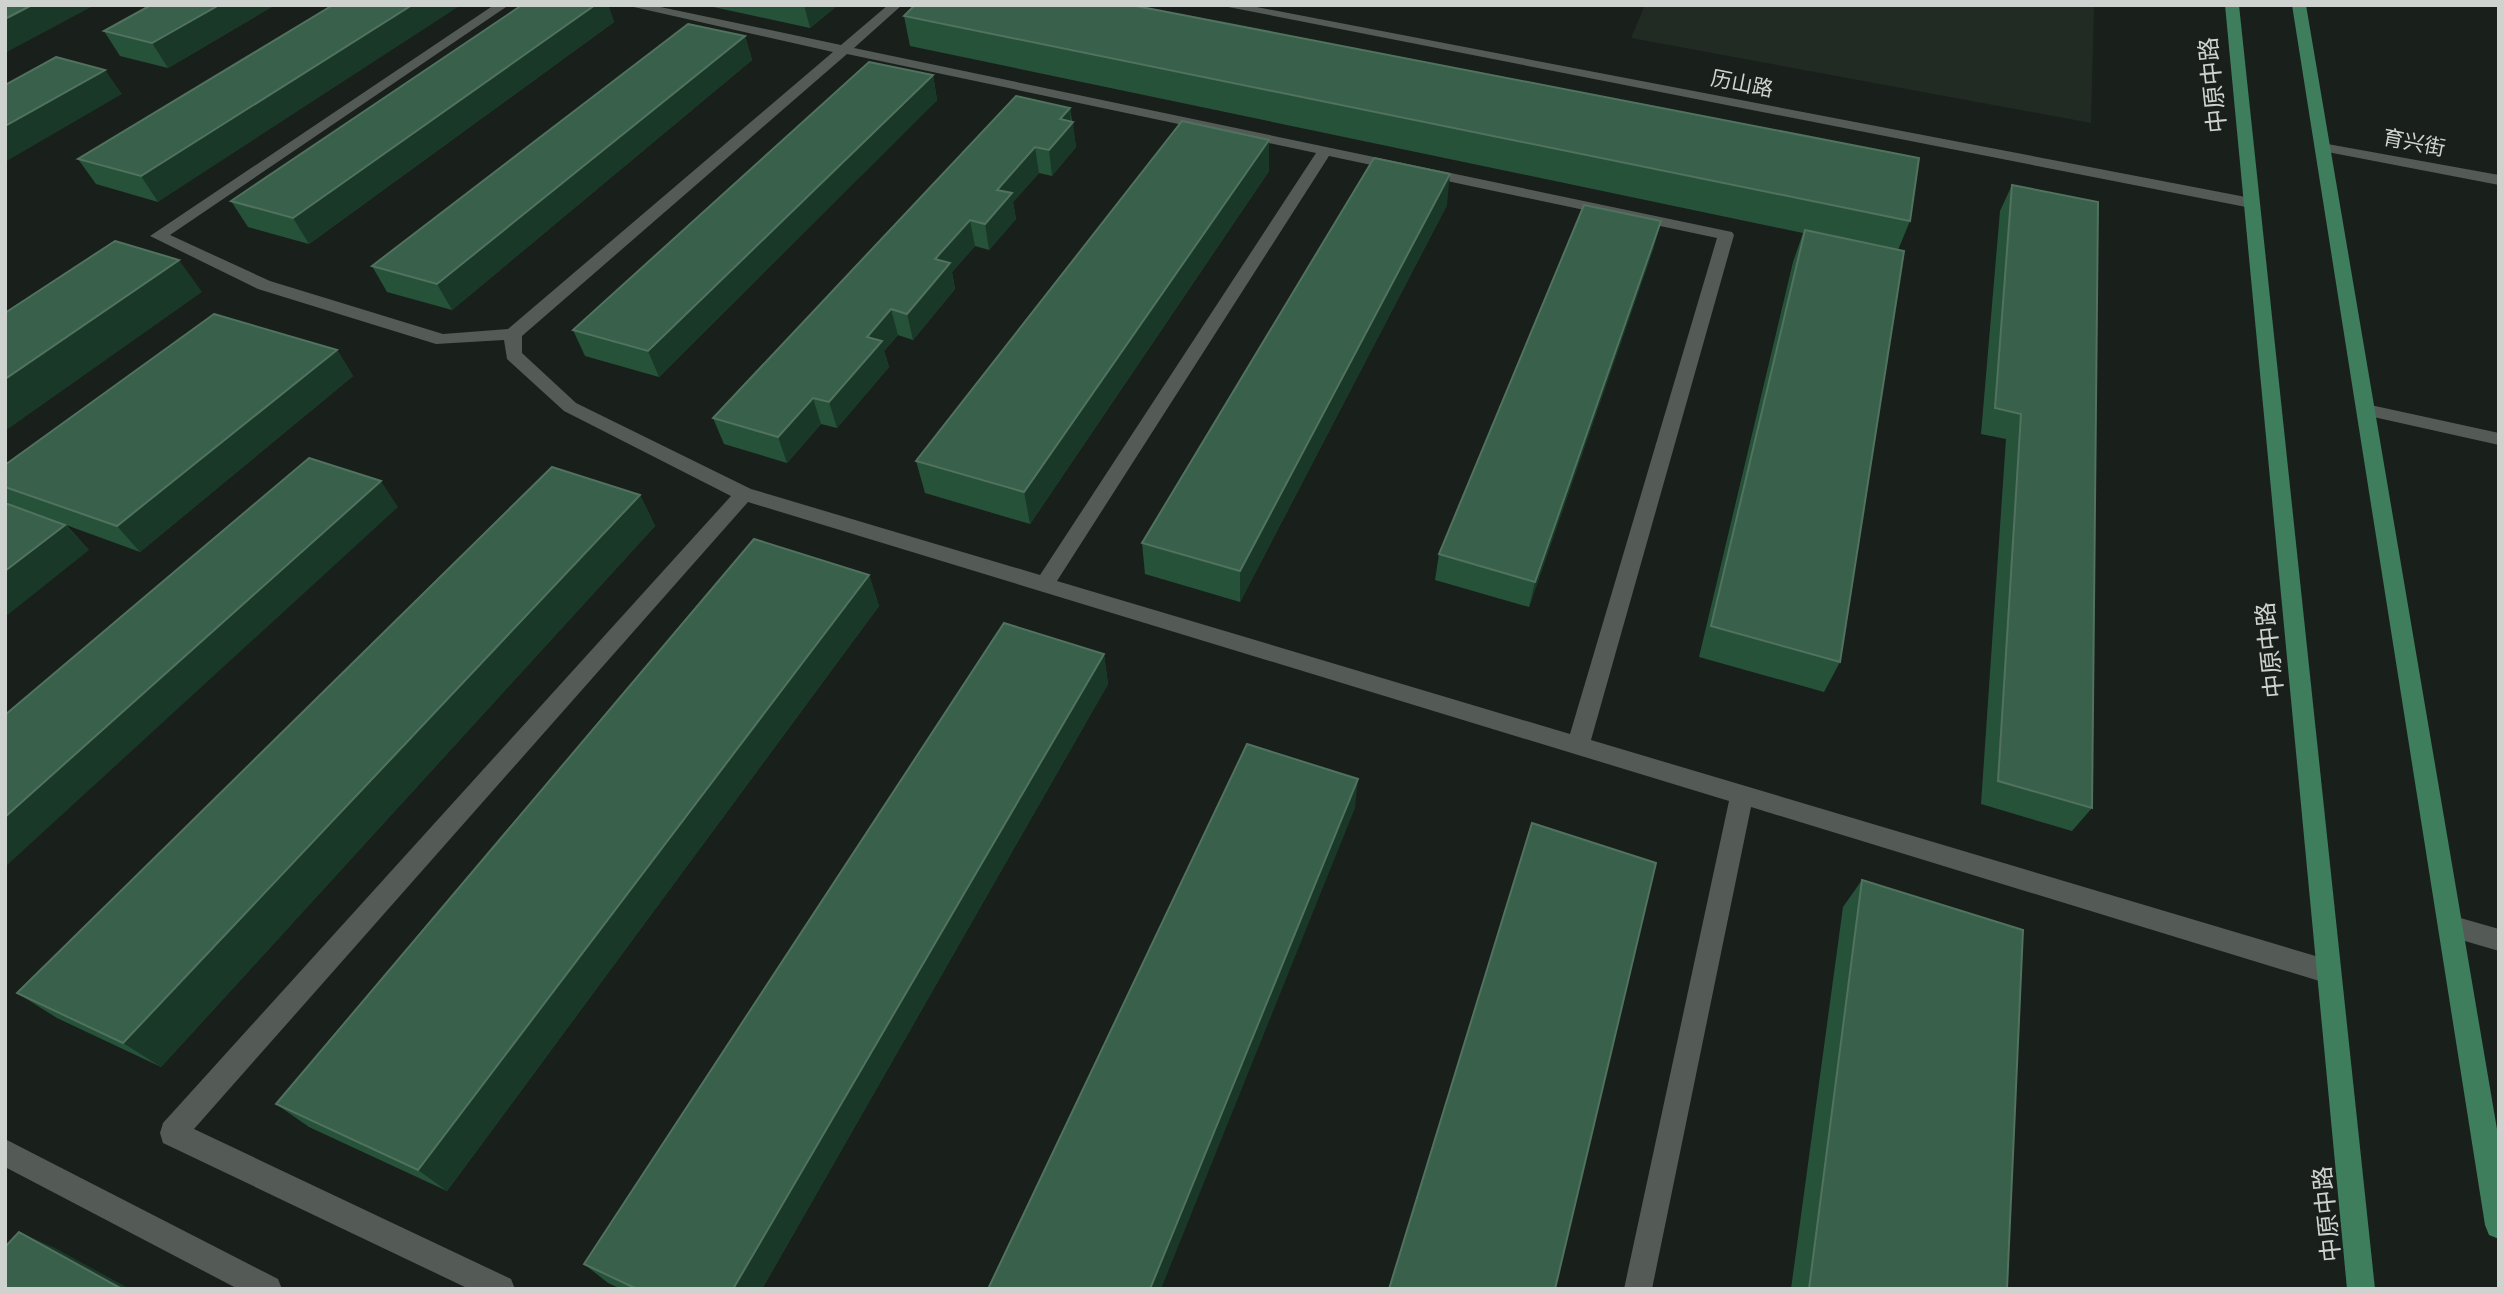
<svg xmlns="http://www.w3.org/2000/svg" width="2504" height="1294" font-family="'Archivo Narrow','Noto Sans SC',sans-serif">
<style>
.built{fill:#212b24}
.lines{fill:none;stroke-linecap:round;stroke-linejoin:round}
.service{fill:#545a56;fill-rule:evenodd}
.minor{fill:#545a56;fill-rule:evenodd}
.tertiary{fill:#545a56;fill-rule:evenodd}
.primary{fill:#3e7e5d;fill-rule:evenodd}
.wall{fill:#27523a}
.shaded-wall{fill:#1a3827}
.building{fill:#39604a;stroke:#50725f;stroke-width:2}
.labels{text-anchor:middle;stroke-width:5;stroke-linejoin:round;paint-order:stroke}
.far-street-label{font-size:21px;fill:#cfd3d0;stroke:#191f1b}
.street-label{font-size:24px;fill:#cfd3d0;stroke:#191f1b}
</style>
<rect width="100%" height="100%" fill="#191f1b"/>
<!-- built -->
<path class="built" d="M1645,5H2094L2091,123L1631,38Z"/>
<g class="lines">
<!-- service -->
<g class="service">
<path d="M494,5H509L170,235L270,281L443,334L508,329L833,52L625,5H651L841,45L888,5H902L854,48L1732,232L1734,235L1591,740L2329,960L2338,964L2341,972L2338,980L2329,984L1751,807L1652,1289H1624L1729,801L748,502L194,1129L511,1279L515,1289H469L163,1143L160,1133L163,1123L731,496L564,411L507,359L504,340L436,344L258,289L150,236ZM847,54L1316,153L1040,575L751,489L576,403L522,353V336ZM1329,156L1717,238L1570,734L1057,581Z"/>
<path d="M2366,404L2499,433V445L2360,414L2357,410Z"/>
<path d="M2450,915L2499,929V951L2441,934L2438,926L2441,918Z"/>
<path d="M5,1139L278,1279L282,1289H238L5,1167Z"/>
</g>
<!-- minor -->
<path class="minor" d="M2322,143L2499,175V185L2317,150V144Z"/>
<!-- tertiary -->
<path class="tertiary" d="M1218,5H1246L2251,198L2259,203L2251,208Z"/>
<!-- primary -->
<g class="primary">
<path d="M2225,5H2239L2375,1289H2347Z"/>
<path d="M2292,5H2306L2499,1141V1239L2489,1235L2485,1225Z"/>
</g>
</g>
<!-- wall -->
<g class="wall">
<path d="M151,5H275L168,68L120,56L104,31Z"/>
<path d="M333,5L158,202L96,184L78,159Z"/>
<path d="M522,5H608L614,22L309,244L248,227L231,201Z"/>
<path d="M704,5H838L810,28Z"/>
<path d="M904,16L1910,221L1898,250L1840,662L1824,692L1699,657L1793,262L1803,233L910,46Z"/>
<path d="M745,36L752,60L452,310L387,292L372,266Z"/>
<path d="M933,75L937,100L659,377L585,356L573,330Z"/>
<path d="M1070,108L1076,147L1052,176L1039,173L1013,202L1016,219L989,250L975,246L952,272L955,289L913,340L898,335L884,351L889,367L837,428L821,424L787,463L724,444L713,418Z"/>
<path d="M1269,140V171L1030,524L925,493L916,461Z"/>
<path d="M2012,185L2092,808L2072,831L1981,804L2006,439L1981,434L2000,211Z"/>
<path d="M1447,205L1240,602L1145,574L1142,543Z"/>
<path d="M1654,247L1529,607L1435,580L1439,554Z"/>
<path d="M337,350L353,376L140,552L66,525L89,550L10,505L5,500V465Z"/>
<path d="M640,495L655,526L161,1067L57,1018L17,993Z"/>
<path d="M869,575L879,606L447,1191L309,1127L276,1104Z"/>
<path d="M1104,654L1108,684L762,1289H621L608,1283L584,1264Z"/>
<path d="M1862,880L2007,1289H1791L1843,907Z"/>
</g>
<!-- shaded-wall -->
<g class="shaded-wall">
<path d="M32,5H95L5,53V19Z"/>
<path d="M219,5H275L168,68L152,43Z"/>
<path d="M412,5H461L158,202L141,176Z"/>
<path d="M595,5H608L614,22L309,244L293,218Z"/>
<path d="M804,5H838L810,28Z"/>
<path d="M745,36L752,60L452,310L437,284Z"/>
<path d="M105,70L122,94L5,162V126Z"/>
<path d="M933,75L937,100L659,377L648,351Z"/>
<path d="M1070,108L1071,124L1073,122L1076,147L1052,176L1049,150L1060,119Z"/>
<path d="M1269,140V171L1030,524L1024,492Z"/>
<path d="M1035,147L1039,173L1013,202L1016,219L989,250L985,224L997,190Z"/>
<path d="M1450,174L1447,205L1240,602V571Z"/>
<path d="M970,220L975,246L952,272L955,289L913,340L907,314L935,259Z"/>
<path d="M1661,221L1654,247L1529,607L1535,582Z"/>
<path d="M179,260L202,292L5,431V379Z"/>
<path d="M891,309L898,335L884,351L889,367L837,428L829,402L867,337Z"/>
<path d="M337,350L353,376L140,552L117,526Z"/>
<path d="M813,398L821,424L787,463L778,437Z"/>
<path d="M381,481L398,507L5,867V817Z"/>
<path d="M640,495L655,526L161,1067L123,1043Z"/>
<path d="M65,525L89,550L5,617V571Z"/>
<path d="M869,575L879,606L447,1191L418,1170Z"/>
<path d="M1104,654L1108,684L762,1289H733Z"/>
<path d="M1358,779L1355,808L1161,1289H1150Z"/>
<path d="M19,1232L55,1248L130,1289H122Z"/>
</g>
<!-- building -->
<g class="building">
<path d="M5,5H32L5,19Z"/>
<path d="M151,5H219L152,43L104,31Z"/>
<path d="M333,5H412L141,176L78,159Z"/>
<path d="M522,5H595L293,218L231,201Z"/>
<path d="M915,5H1131L1919,158L1910,221L904,16Z"/>
<path d="M688,24L745,36L437,284L372,266Z"/>
<path d="M56,57L105,70L5,126V85Z"/>
<path d="M869,62L933,75L648,351L573,330Z"/>
<path d="M1016,96L1070,108L1060,119L1073,122L1049,150L1035,147L997,190L1012,193L985,224L970,220L935,259L950,263L907,314L891,309L867,337L882,341L829,402L813,398L778,437L713,418Z"/>
<path d="M1182,121L1269,140L1024,492L916,461Z"/>
<path d="M1374,158L1450,174L1240,571L1142,543Z"/>
<path d="M2012,185L2098,202L2092,808L1998,781L2021,414L1995,408Z"/>
<path d="M1584,205L1661,221L1535,582L1439,554Z"/>
<path d="M1805,230L1904,251L1840,662L1711,626Z"/>
<path d="M115,241L179,260L5,379V313Z"/>
<path d="M214,314L337,350L117,526L5,487V465Z"/>
<path d="M309,458L381,481L5,817V715Z"/>
<path d="M552,467L640,495L123,1043L17,993Z"/>
<path d="M5,503L65,525L5,571Z"/>
<path d="M754,539L869,575L418,1170L276,1104Z"/>
<path d="M1004,623L1104,654L733,1289H637L584,1264Z"/>
<path d="M1247,744L1358,779L1150,1289H988Z"/>
<path d="M1532,823L1656,863L1555,1289H1389Z"/>
<path d="M1862,880L2023,930L2007,1289H1809Z"/>
<path d="M19,1232L122,1289H5V1247Z"/>
</g>
<g class="labels">
<!-- far-street labels -->
<g class="far-street-label">
<text transform="translate(1742 84) rotate(11)" y="7">历山路</text>
<text transform="translate(2414 143) rotate(11)" y="7">育兴街</text>
</g>
<!-- street labels -->
<g class="street-label">
<text transform="translate(2213 85) rotate(-96)" y="8">中原中路</text>
<text transform="translate(2270 650) rotate(-96)" y="8">中原中路</text>
<text transform="translate(2327 1214) rotate(-96)" y="8">中原中路</text>
</g>
</g>
<!-- border -->
<rect width="2504" height="1294" fill="none" stroke="#cfd3d0" stroke-width="14"/>
</svg>
